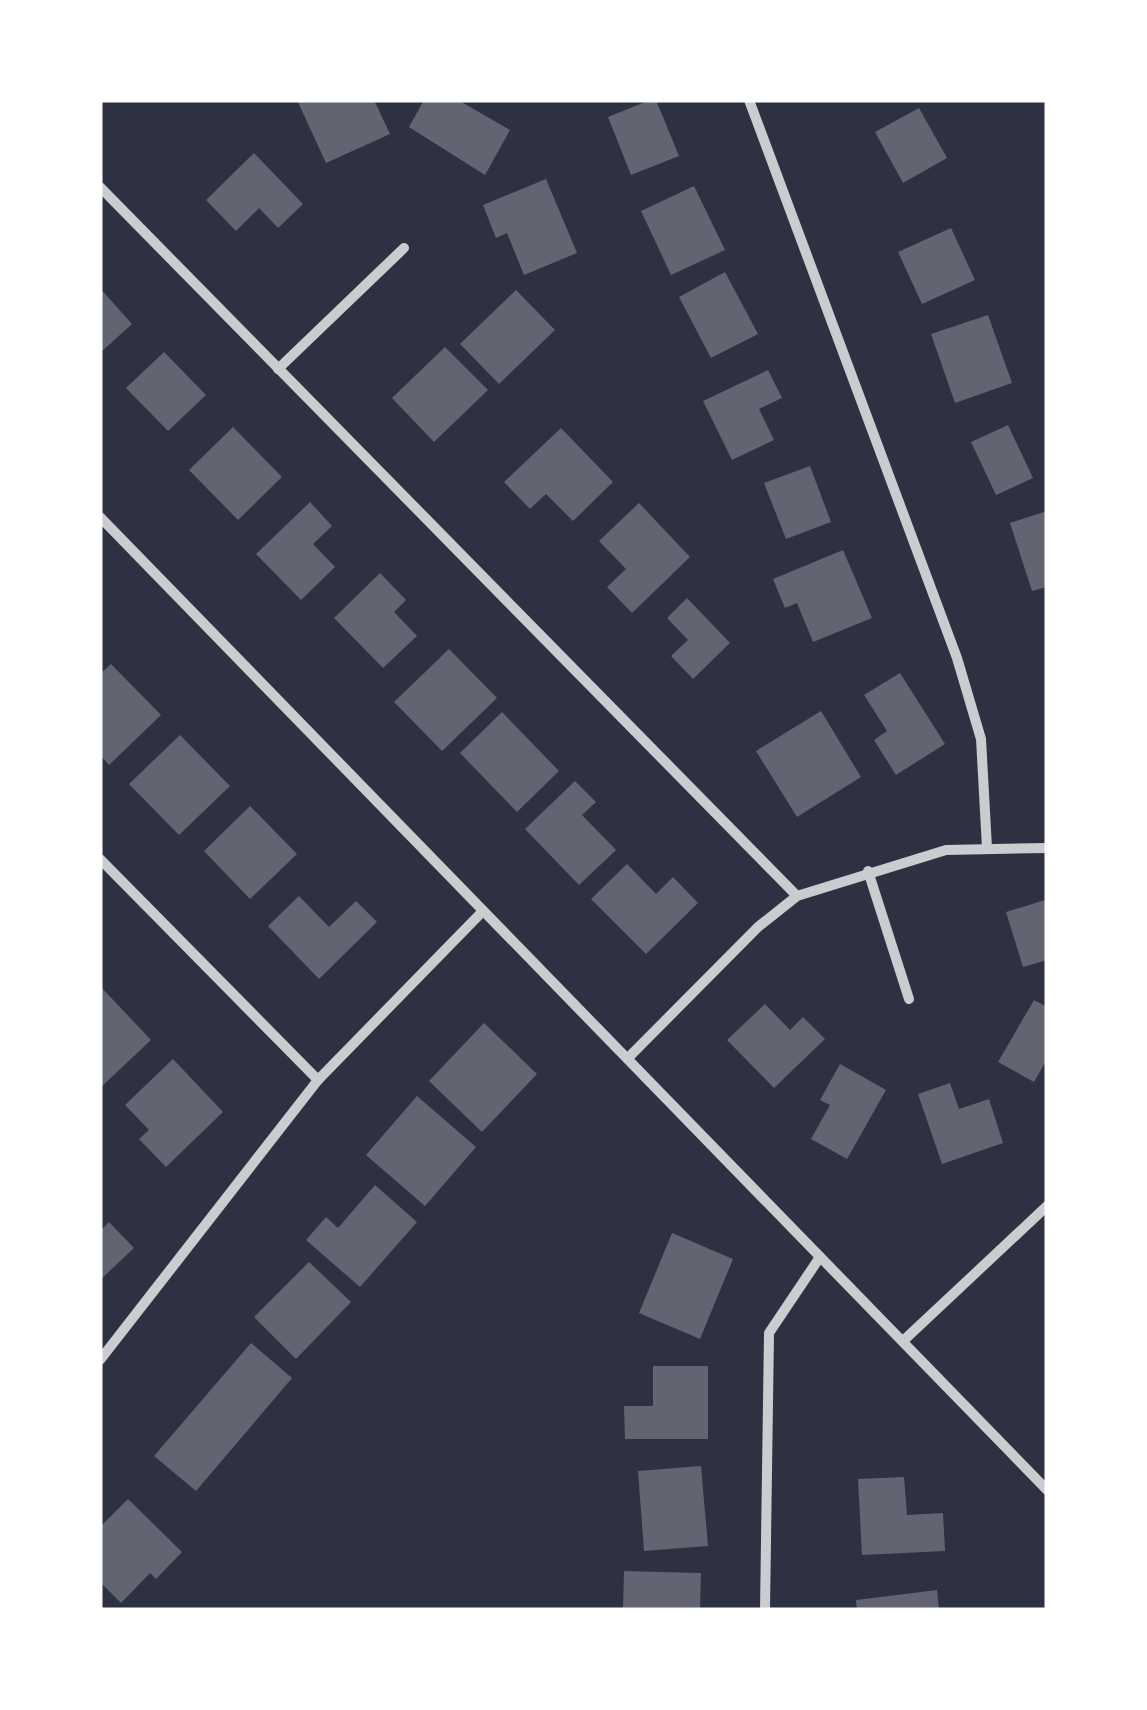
<svg xmlns="http://www.w3.org/2000/svg" width="1147" height="1710" font-family="Cabin,sans-serif">
<style>
.building{fill:#626471}
.lines{fill:none;stroke-linecap:round;stroke-linejoin:round}
.minor{stroke:#caccd0;stroke-width:10}
</style>
<rect width="100%" height="100%" fill="#2d3142"/>
<!-- building -->
<g class="building">
<path d="M297,100H374L390,134L326,163Z"/>
<path d="M424,100H458L510,130L485,175L409,127Z"/>
<path d="M650,100H656L679,156L631,175L608,117Z"/>
<path d="M919,108L947,158L903,183L875,132Z"/>
<path d="M254,153L303,204L278,228L259,208L236,231L206,200Z"/>
<path d="M546,179L577,253L524,275L507,233L496,238L483,205Z"/>
<path d="M694,186L725,250L671,275L641,211Z"/>
<path d="M951,228L975,280L922,304L898,252Z"/>
<path d="M725,272L758,334L711,358L679,297Z"/>
<path d="M100,288L132,324L100,353Z"/>
<path d="M516,290L555,330L499,384L460,344Z"/>
<path d="M988,315L1012,383L955,403L931,334Z"/>
<path d="M445,347L488,390L434,442L392,398Z"/>
<path d="M164,352L206,395L168,431L126,388Z"/>
<path d="M768,370L782,398L759,409L774,440L732,460L703,401Z"/>
<path d="M1008,425L1033,478L996,495L971,442Z"/>
<path d="M233,427L282,477L238,520L189,470Z"/>
<path d="M561,428L613,482L573,521L546,494L530,509L504,482Z"/>
<path d="M810,466L831,522L786,539L764,483Z"/>
<path d="M310,502L332,526L313,544L335,567L301,600L256,554Z"/>
<path d="M639,503L690,557L632,613L607,587L626,569L599,541Z"/>
<path d="M1047,511V587L1032,591L1010,523Z"/>
<path d="M843,550L872,618L813,642L797,603L785,608L773,579Z"/>
<path d="M380,573L406,600L394,612L417,636L383,668L334,618Z"/>
<path d="M687,598L730,643L693,679L671,656L688,640L667,618Z"/>
<path d="M449,649L497,698L442,751L394,702Z"/>
<path d="M111,664L161,715L109,765L100,755V674Z"/>
<path d="M900,673L945,744L896,775L874,740L887,731L864,695Z"/>
<path d="M821,711L861,777L797,817L756,751Z"/>
<path d="M502,712L559,771L517,812L460,753Z"/>
<path d="M180,735L230,786L179,835L129,784Z"/>
<path d="M575,781L596,802L582,815L616,850L579,885L525,829Z"/>
<path d="M250,806L297,854L250,899L204,851Z"/>
<path d="M627,864L656,894L673,877L698,903L646,954L591,899Z"/>
<path d="M299,896L329,927L356,901L377,922L319,979L268,926Z"/>
<path d="M1045,900L1047,960L1023,967L1006,912Z"/>
<path d="M100,986L151,1040L100,1088Z"/>
<path d="M1034,1000L1047,1007V1059L1034,1082L998,1062Z"/>
<path d="M765,1004L790,1030L803,1017L825,1039L774,1088L727,1040Z"/>
<path d="M484,1023L537,1074L482,1132L429,1081Z"/>
<path d="M173,1059L223,1112L166,1167L139,1139L149,1130L125,1105Z"/>
<path d="M840,1064L886,1090L847,1159L811,1139L830,1105L820,1100Z"/>
<path d="M950,1083L959,1109L989,1099L1003,1143L942,1164L918,1094Z"/>
<path d="M417,1096L476,1147L425,1206L366,1155Z"/>
<path d="M375,1185L417,1222L360,1287L306,1240L326,1217L338,1228Z"/>
<path d="M109,1222L134,1248L100,1280V1231Z"/>
<path d="M672,1233L733,1259L700,1339L639,1313Z"/>
<path d="M309,1262L351,1302L296,1359L254,1317Z"/>
<path d="M251,1343L292,1378L196,1491L154,1456Z"/>
<path d="M653,1366H708V1439H625L624,1406H653Z"/>
<path d="M701,1466L708,1546L644,1551L638,1471Z"/>
<path d="M904,1477L907,1515L943,1513L945,1551L862,1555L858,1479Z"/>
<path d="M128,1499L182,1552L156,1579L150,1573L121,1603L100,1582V1527Z"/>
<path d="M624,1571L701,1573L700,1610L623,1608Z"/>
<path d="M937,1590L939,1610H857L856,1600Z"/>
</g>
<g class="lines">
<!-- minor -->
<g class="minor">
<path d="M749,100L957,658L981,739L987,848"/>
<path d="M100,187L797,896"/>
<path d="M278,369L404,248"/>
<path d="M100,517L1047,1490"/>
<path d="M100,859L318,1080"/>
<path d="M868,871L909,999"/>
<path d="M628,1058L758,927L797,896L946,850L1047,848"/>
<path d="M903,1341L1047,1206"/>
<path d="M100,1360L318,1080L482,912"/>
<path d="M765,1610L769,1333L820,1257"/>
</g>
</g>
<!-- border -->
<rect width="1147" height="1710" fill="none" stroke="#ffffff" stroke-width="205"/>
</svg>
